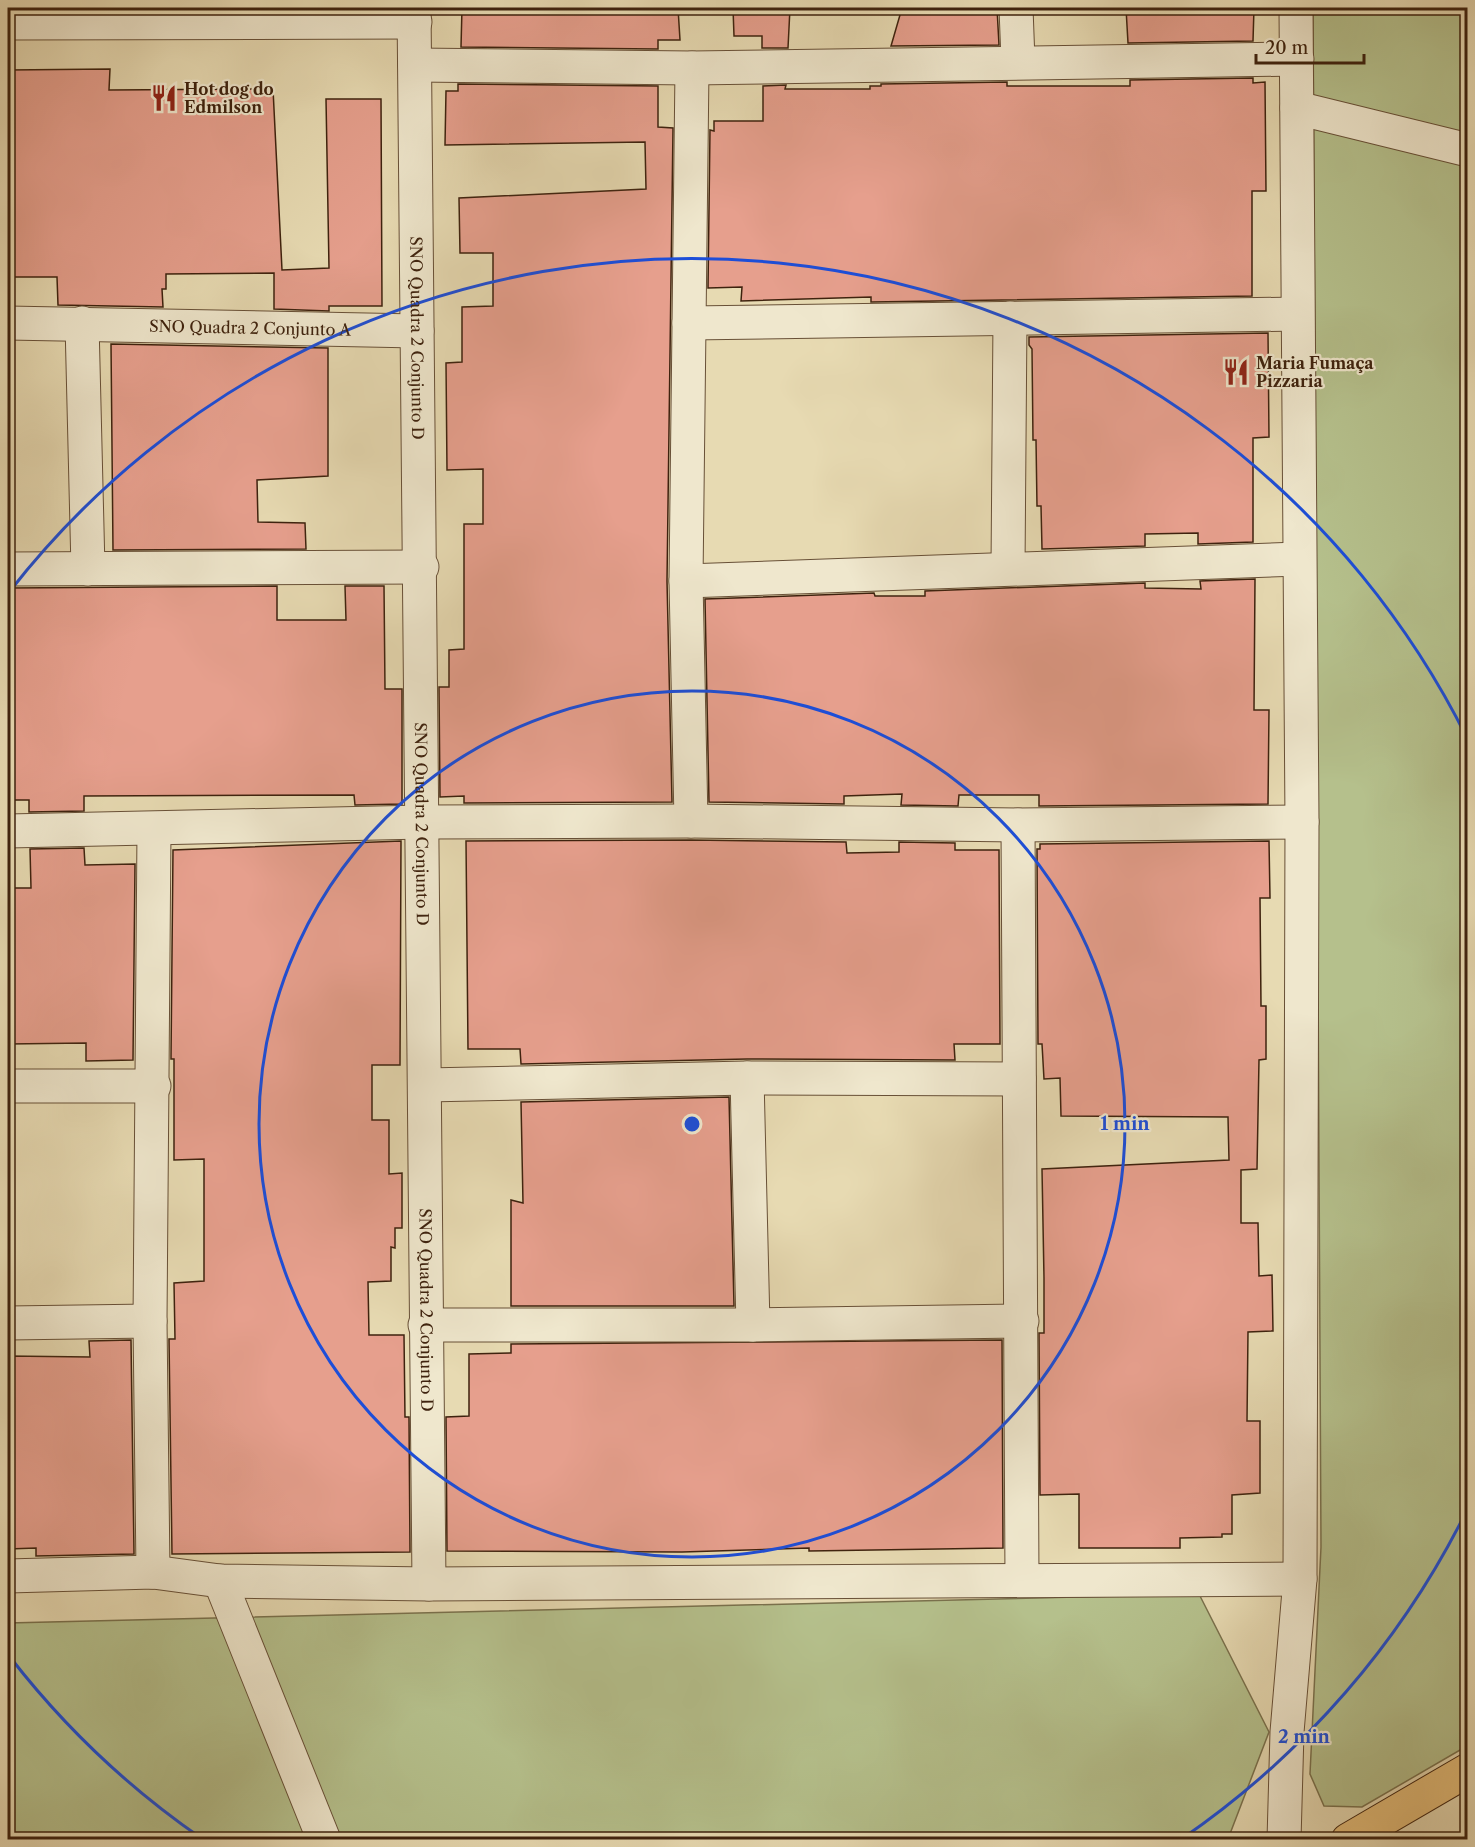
<svg xmlns="http://www.w3.org/2000/svg" width="1475" height="1847" font-family="'Libre Caslon Text',serif">
<style>
.green{fill:#b5c08c;stroke:#7a714d;stroke-width:1.5}
.building{fill:#e69f8d;stroke:#3e220e;stroke-width:1.5}
.lines{fill:none;stroke-linecap:round;stroke-linejoin:round}
.minor-casing{stroke:#685037;stroke-width:35}
.major-casing{stroke:#3e220e;stroke-width:35}
.minor{stroke:#efe7cd;stroke-width:33}
.major{stroke:#e4bd79;stroke-width:33}
.ring{fill:none;stroke:#1d4ed8;stroke-width:3}
.labels{text-anchor:middle;stroke-width:4.5;stroke-linejoin:round;paint-order:stroke}
.poi-label{font-size:16px;font-weight:bold;fill:#3e220e;stroke:#efe7cd;text-anchor:start}
.street-label{font-size:16px;fill:#3e220e;stroke:#efe7cd}
.centre{fill:#1d4ed8;stroke:#efe7cd;stroke-width:3}
.ring-label{font-size:18px;text-anchor:middle;font-weight:bold;fill:#1d4ed8;stroke:#efe7cd;stroke-width:4.5;stroke-linejoin:round;paint-order:stroke}
</style>
<rect width="100%" height="100%" fill="#e7dab2"/>
<filter id="stains"><feTurbulence type="fractalNoise" baseFrequency=".00333" numOctaves="4"/><feColorMatrix values="0 0 0 0 .2 0 0 0 0 .09 0 0 0 0 .02 0 0 0 .5 -.17"/></filter>
<radialGradient id="worn" r=".72"><stop offset=".6" stop-color="#630" stop-opacity="0"/><stop offset="1" stop-color="#630" stop-opacity=".3"/></radialGradient>
<!-- green -->
<g class="green">
<path d="M1313,8H1467V1746L1362,1807L1324,1806L1310,1774L1321,1547Z"/>
<path d="M1199,1594L1269,1732L1228,1839H8V1623Z"/>
</g>
<!-- building -->
<g class="building">
<path d="M462,8H678L680,40H658V49L461,47Z"/>
<path d="M733,8H790L788,48H762V36H734Z"/>
<path d="M902,8H997L999,45L891,46Z"/>
<path d="M1126,8H1254L1253,41L1128,43Z"/>
<path d="M110,69L109,90L273,89L282,270L329,268L326,99H381L382,306H329V311L274,309V273L166,274V289H162L163,307L58,305L57,277H8V70Z"/>
<path d="M1253,78V83L1265,82L1266,191H1252V296L871,302V297L741,301L742,287L708,288L710,130L714,131V121H763V86L786,85L785,89H870V86H881V84L1007,82V86H1130V80Z"/>
<path d="M458,84L658,86V127L673,128L667,581L672,802L464,803V796L440,797L439,687H449V650L464,649V524H483V469L447,470L446,363L462,362V307L493,306V253H460L459,198L646,189L645,142L445,145L446,91H458Z"/>
<path d="M1268,333L1269,437L1253,438V542L1198,544V533L1145,534V546L1042,549L1041,506H1037L1036,440H1033L1032,349L1029,345V337Z"/>
<path d="M111,344L328,348V476L257,480L258,522L305,523L306,549L113,550Z"/>
<path d="M1255,579L1254,710H1269L1268,804L1039,806V795H959L958,806L901,805L902,794L844,796V804L709,802L705,599L874,593L875,596H925V591L1145,583V588L1201,589L1200,581Z"/>
<path d="M277,586V620H346L345,586H384L385,689H402V804L355,805L354,795L84,796V811L29,812V800H8V588Z"/>
<path d="M691,840L846,842L847,853L899,852V842L955,843V850H999L1000,1044H954L955,1060L747,1059L521,1064L520,1049H468L466,841Z"/>
<path d="M401,841L400,1065H372V1120H389V1174L402,1173V1228H395V1248L391,1247V1281L368,1282L369,1335H404L405,1417H409L410,1552L172,1554L169,1339H175L174,1283L204,1281V1159L174,1160V1059H171L173,850Z"/>
<path d="M1269,841L1270,898H1260L1261,1006H1266V1059L1259,1060L1257,1169L1241,1170V1223H1258L1259,1276L1272,1275L1273,1331L1248,1332L1247,1421H1260V1493L1232,1495V1534H1222V1537L1180,1538V1548H1079V1494L1040,1495L1039,1333H1044V1278L1042,1169L1229,1160L1228,1117L1061,1116L1060,1078L1044,1079L1042,1044H1038L1037,849H1040V844Z"/>
<path d="M84,848L85,865L135,864L133,1060L86,1061V1043L8,1044V888H31L30,849Z"/>
<path d="M729,1097L734,1306H511V1200L523,1203L521,1102Z"/>
<path d="M131,1340L134,1554L36,1556V1548L8,1549V1356L90,1357L89,1341Z"/>
<path d="M1002,1340L1003,1548L809,1551V1548L682,1552L447,1551L446,1417L469,1416V1354L511,1353V1344Z"/>
</g>
<g class="lines">
<defs>
<g id="minor">
<path id="s1" d="M414,8L429,1584"/>
<path d="M1016,8L1018,61"/>
<path d="M8,23L415,22"/>
<path d="M415,65L692,68L1297,59"/>
<path d="M1297,108L1468,150"/>
<path id="s2" d="M8,323L417,331"/>
<path d="M82,323L88,569"/>
<path d="M689,323L1297,314"/>
<path d="M1008,568L1010,318"/>
<path d="M8,569L422,567"/>
<path d="M686,581L1299,559"/>
<path d="M691,821L686,581L692,68"/>
<path d="M1018,825L1022,1579"/>
<path d="M8,831L423,822L691,821L1018,825L1302,822"/>
<path d="M747,1078L753,1325"/>
<path d="M426,1085L747,1078L1019,1079"/>
<path d="M8,1086H154"/>
<path d="M8,1323L150,1321"/>
<path d="M425,1325H753L1022,1321"/>
<path d="M153,1572L150,1321L154,830"/>
<path d="M8,1576L153,1572L220,1581L429,1584L1300,1579"/>
<path d="M220,1581L324,1840"/>
<path d="M1284,1840L1287,1732L1300,1579L1302,822L1296,8"/>
</g>
<path id="major" d="M1348,1840L1468,1770"/>
</defs>
<!-- minor casing -->
<use href="#minor" class="minor-casing"/>
<!-- major casing -->
<use href="#major" class="major-casing"/>
<!-- minor -->
<use href="#minor" class="minor"/>
<!-- major -->
<use href="#major" class="major"/>
</g>
<!-- distance rings -->
<g class="ring">
<circle cx="692" cy="1124" r="433"/>
<path d="M1467 1510A866 866 0 0 1 1183 1838M201 1838A866 866 0 0 1 10 1657M10 591A866 866 0 0 1 1467 738"/>
</g>
<!-- icons -->
<defs>
<symbol id="restaurant-bare" viewBox="-9 -9 18 18"><path d="M-5-6h1v4h1v-4h1v4h1v-4h1v5L-1.5 .5V6h-2V.5L-5-1ZM5-6V6H3V1.5H1.5Q1.5-4 5-6Z" fill="#8f2418" stroke="#efe7cd" stroke-width="2.5" paint-order="stroke"/></symbol>
</defs>
<g fill-rule="evenodd">
<use href="#restaurant-bare" x="145" y="79" width="38" height="38"/>
<use href="#restaurant-bare" x="1217" y="353" width="38" height="38"/>
</g>
<g class="labels">
<!-- poi labels -->
<g class="poi-label">
<text x="184" y="95">Hot dog do<tspan x="184" dy="18">Edmilson</tspan></text>
<text x="1256" y="369">Maria Fumaça<tspan x="1256" dy="18">Pizzaria</tspan></text>
</g>
<!-- street labels -->
<g class="street-label">
<text dy="6" stroke="none"><textPath href="#s2" startOffset="242">SNO Quadra 2 Conjunto A</textPath></text>
<text dy="6" stroke="none"><textPath href="#s1" startOffset="330">SNO Quadra 2 Conjunto D</textPath></text>
<text dy="6" stroke="none"><textPath href="#s1" startOffset="816">SNO Quadra 2 Conjunto D</textPath></text>
<text dy="6" stroke="none"><textPath href="#s1" startOffset="1302">SNO Quadra 2 Conjunto D</textPath></text>
</g>
</g>
<circle cx="692" cy="1124" r="9" class="centre"/>
<g class="ring-label">
<text x="1125" y="1130">1 min</text>
<text x="1304" y="1743">2 min</text>
</g>
<!-- margin -->
<rect width="1475" height="1847" fill="none" stroke="#e7dab2" stroke-width="30"/>
<rect x="9" y="9" width="1457" height="1829" fill="none" stroke="#3e220e" stroke-width="3"/>
<rect x="15" y="15" width="1445" height="1817" fill="none" stroke="#3e220e" stroke-width="1.5"/>
<!-- scale -->
<path d="M1256 54v9h108v-9" fill="none" stroke="#3e220e" stroke-width="3"/>
<text x="1265" y="54" font-size="18" fill="#3e220e" stroke="#efe7cd" stroke-width="4.5" paint-order="stroke">20 m</text>
<rect width="100%" height="100%" filter="url(#stains)"/>
<rect width="100%" height="100%" fill="url(#worn)"/>
</svg>
